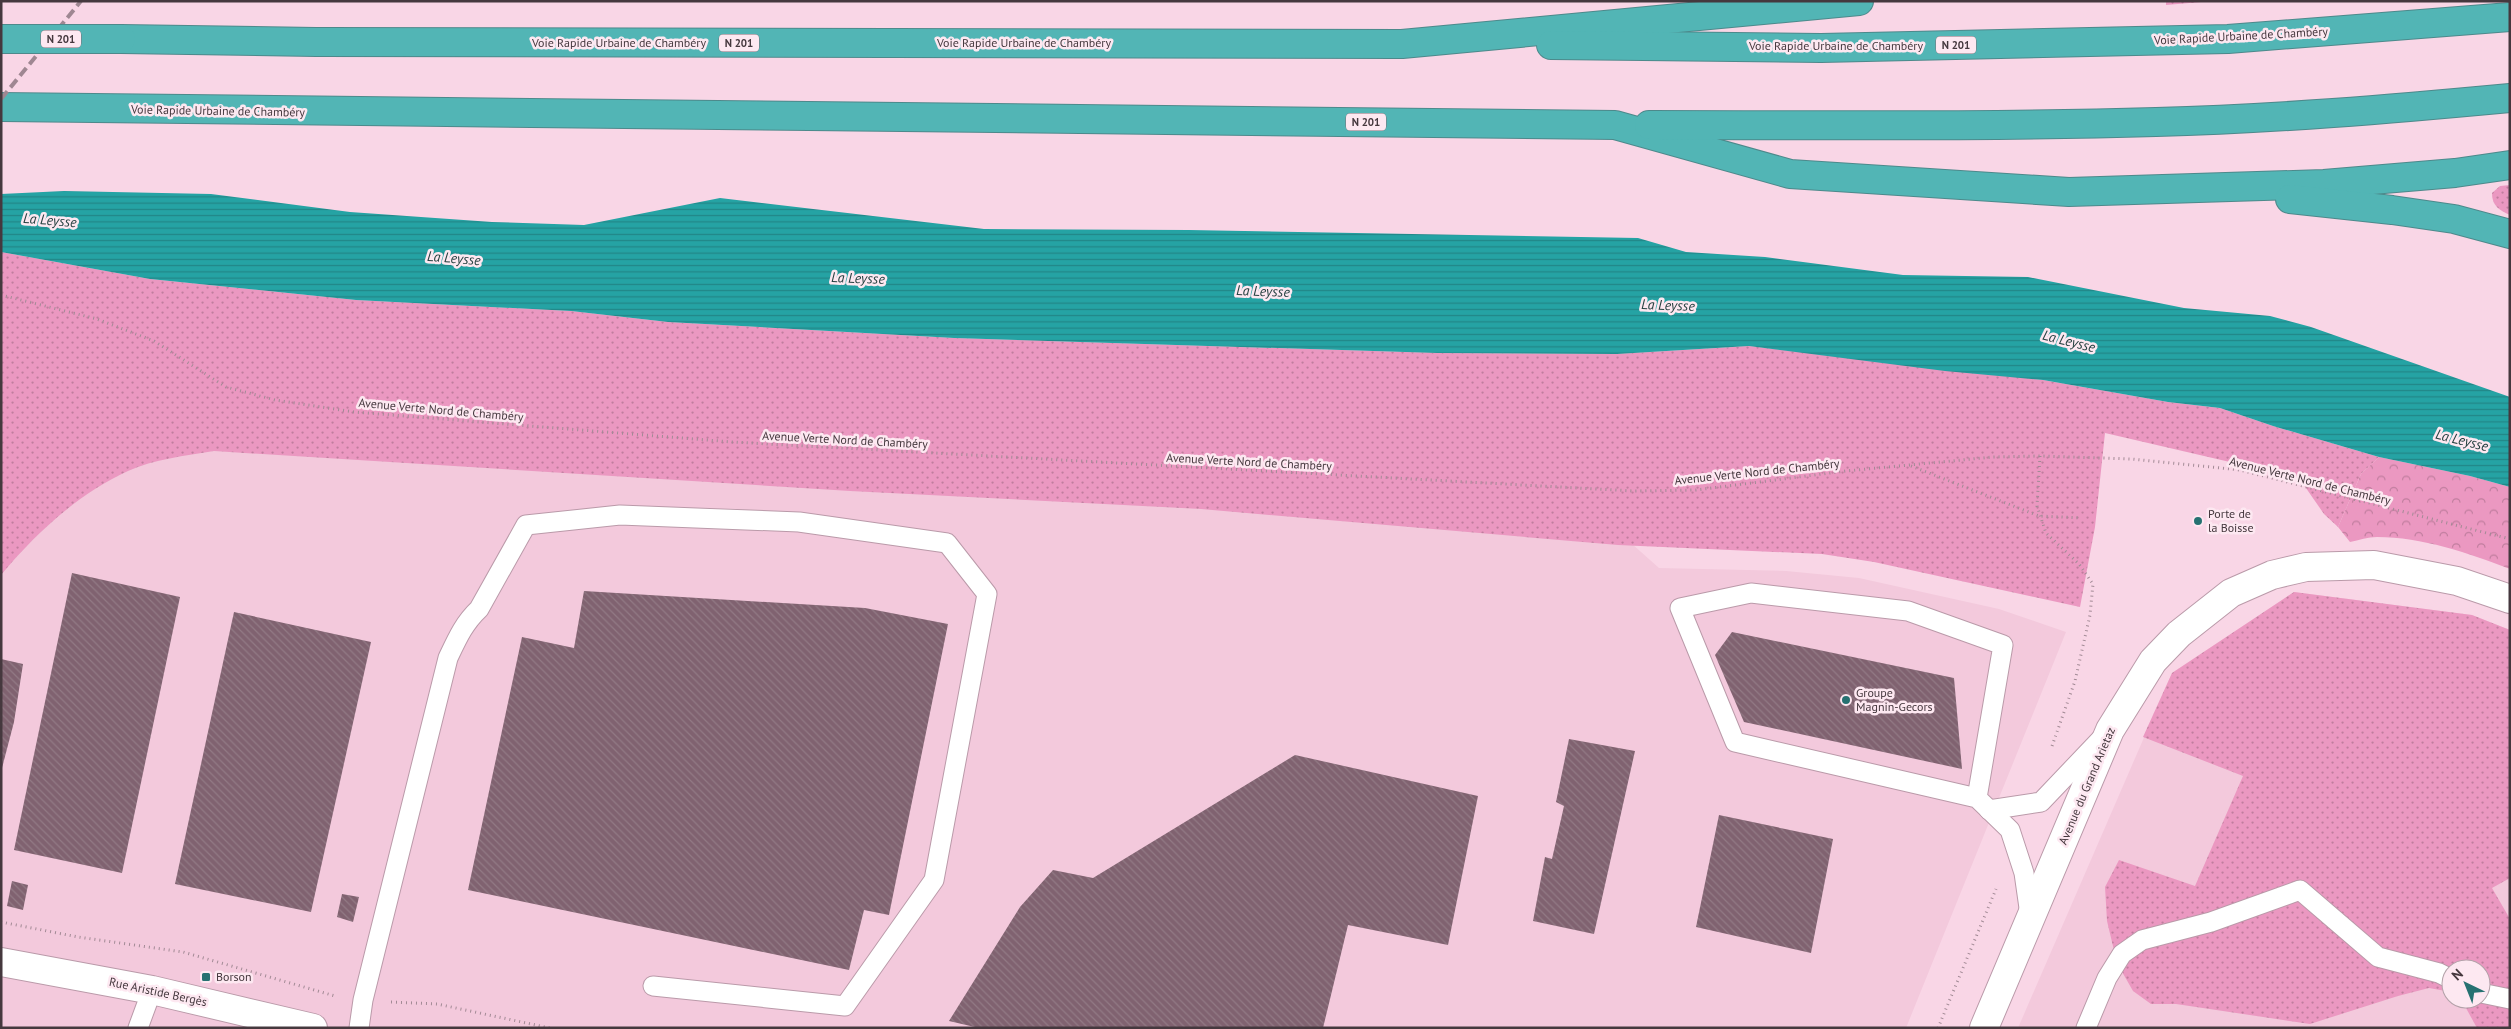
<svg xmlns="http://www.w3.org/2000/svg" width="2511" height="1029" font-family="'PT Sans',sans-serif">
<style>
.built{fill:#f3c9dc;fill-rule:evenodd}
.grass{fill:url(#grass-dots)}
.forest{fill:url(#forest-crowns)}
.water{fill:url(#water-rules)}
.building{fill:url(#building-back-hatch)}
.lines{fill:none;stroke-linecap:round;stroke-linejoin:round}
.lane-casing{stroke:#ba9aa9;stroke-width:21}
.secondary-casing{stroke:#ba9aa9;stroke-width:30}
.highway-casing{stroke:#4d898b;stroke-width:30}
.path{stroke:#a28a95;stroke-width:3;stroke-dasharray:1 4;stroke-linecap:butt}
.lane{stroke:#fff;stroke-width:19}
.secondary{stroke:#fff;stroke-width:28}
.highway{stroke:#52b5b5;stroke-width:28}
.rail{stroke:#9f8792;stroke-width:4;stroke-dasharray:10 5;stroke-linecap:butt}
.highway-bridge-casing{stroke:#4d898b;stroke-width:30;stroke-linecap:butt}
.highway-bridge{stroke:#52b5b5;stroke-width:28}
.poi-dot{fill:#267171;stroke:#fde8f1;stroke-width:2}
.labels{text-anchor:middle;stroke-width:5;stroke-linejoin:round;paint-order:stroke}
.shield{fill:#fde8f1;stroke:#7c6d74;stroke-width:1}
.shield-label{font-size:11px;font-weight:bold;fill:#45383e}
.street-label{font-size:12px;fill:#45383e;stroke:#fde8f1}
.poi-label{font-size:12px;fill:#45383e;stroke:#fde8f1;text-anchor:start}
.water-label{font-size:14px;font-style:italic;fill:#284242;stroke:#fde8f1}
</style>
<defs>
<pattern id="grass-dots" width="8" height="8" patternUnits="userSpaceOnUse" patternTransform="scale(1.25)"><rect width="8" height="8" fill="#eb98c1"/><path d="M2 2h.1M6 6h.1" fill="none" stroke="#c07d9e" stroke-width="1.8" stroke-linecap="round"/></pattern>
<pattern id="forest-crowns" width="20" height="18" patternUnits="userSpaceOnUse" patternTransform="scale(1.25)"><rect width="20" height="18" fill="#eb98c1"/><path d="M2 6a3 3 0 1 1 6 0M12 15a3 3 0 1 1 6 0" fill="none" stroke="#c07d9e"/></pattern>
<pattern id="water-rules" width="6" height="5" patternUnits="userSpaceOnUse" patternTransform="scale(1.25)"><rect width="6" height="5" fill="#25a3a4"/><path d="M0 2.5h6" fill="none" stroke="#228687"/></pattern>
<pattern id="building-back-hatch" width="6" height="6" patternUnits="userSpaceOnUse" patternTransform="scale(1.25)"><rect width="6" height="6" fill="#806270"/><path d="M-1 5l2 2M0 0l6 6M5-1l2 2" fill="none" stroke="#927a85"/></pattern>
</defs>
<rect width="100%" height="100%" fill="#f9d6e6"/>
<!-- built -->
<g class="built">
<path d="M1,379L1604,519L1659,568L1786,571L1859,578L1999,609L2066,632L1906,1028H1Z"/>
<path d="M2294,592L2472,615L2510,630V1028H2018L2172,673ZM2451,969H2481V999H2451Z"/>
</g>
<!-- grass -->
<g class="grass">
<path d="M2166,1H2213L2166,5Z"/>
<path d="M2510,185V215C2499,210 2492,206 2492,193L2500,186Z"/>
<path d="M1,252L150,279L356,300L571,311L668,322L954,338L1437,353L1617,354L1749,346L2043,380L2168,402L2220,408L2273,426L2379,457L2361,474L2338,527L2324,514L2299,478L2105,433L2095,527L2080,607L1874,562L1822,554L1618,545L1201,509L850,491L214,451C185,456 154,459 128,471C78,494 36,533 1,575Z"/>
<path d="M2294,592L2472,615L2510,630V878L2492,888L2510,919V1028H2477L2461,999H2481V969H2451V992L2429,988L2398,996L2310,1024L2176,1004H2151L2133,991L2117,963L2107,921L2105,887L2119,860L2195,886L2243,776L2143,737L2172,673Z"/>
</g>
<!-- forest -->
<path class="forest" d="M2379,457L2470,476L2510,487V569C2468,553 2422,537 2377,537C2368,537 2359,540 2350,542L2338,527L2361,474Z"/>
<!-- water -->
<path class="water" d="M64,191L211,194L350,212L492,222L584,225L720,198L984,229L1189,230L1638,238L1686,252L1765,257L1903,275L2028,277L2184,308L2270,316L2311,327L2510,397V487L2470,476L2379,457L2273,426L2220,408L2168,402L2043,380L1945,371L1749,346L1617,354L1437,353L954,338L668,322L571,311L356,300L150,279L1,252V194Z"/>
<!-- building -->
<g class="building">
<path d="M72,573L180,597L122,873L14,850Z"/>
<path d="M584,591L865,608L948,624L889,915L864,910L849,970L468,890L522,637L574,648Z"/>
<path d="M234,612L371,642L311,912L175,884Z"/>
<path d="M1732,632L1954,678L1962,769L1744,722L1715,655Z"/>
<path d="M1,659L23,664L14,722L2,768Z"/>
<path d="M1569,739L1635,751L1594,934L1533,921L1545,857L1552,859L1564,806L1556,802Z"/>
<path d="M1295,755L1478,796L1448,945L1348,925L1323,1028H979L949,1021L1020,907L1053,870L1093,878Z"/>
<path d="M1719,815L1833,839L1811,953L1696,927Z"/>
<path d="M12,881L28,885L23,910L7,906Z"/>
<path d="M342,894L359,897L353,922L337,917Z"/>
</g>
<g class="lines">
<defs>
<g id="lane">
<path d="M1977,798L2003,645L1908,611L1751,593L1680,608L1735,742L1977,798L2010,830L2024,873L2030,915"/>
<path d="M1989,810L2041,802L2100,740"/>
<path d="M2481,993L2510,999"/>
<path d="M138,1028L152,990"/>
<path d="M359,1028L363,1000L448,658C457,639 464,623 479,609L526,525L620,515L799,522L947,543L987,594L934,880L845,1006L653,986"/>
<path d="M2086,1028L2107,978L2122,954L2142,940L2211,922L2300,890L2378,957L2439,973L2451,979"/>
</g>
<g id="secondary">
<path d="M1,962L152,990L313,1028"/>
<path d="M1984,1028L2110,730L2153,661L2179,634L2231,593L2272,575L2306,567L2374,565L2457,581L2510,599"/>
</g>
<g id="highway">
<path d="M121,39L316,42L1402,44L1859,1"/>
<path d="M1551,45L1821,48L2228,39L2510,17"/>
<path d="M1,107L1615,125L1790,174L2069,192L2324,184L2455,173L2510,165"/>
<path d="M1649,125C1818,125 1987,127 2156,122C2274,119 2392,109 2510,98"/>
<path d="M2290,199L2392,210L2454,219L2510,234"/>
</g>
</defs>
<!-- lane casing -->
<use href="#lane" class="lane-casing"/>
<!-- secondary casing -->
<use href="#secondary" class="secondary-casing"/>
<!-- highway casing -->
<use href="#highway" class="highway-casing"/>
<!-- path -->
<g class="path">
<path d="M1,295L97,319L154,341L226,387L275,400L354,412L732,442L1633,491L1696,490L1846,471L1993,457L2040,456L2132,459L2240,470L2510,539"/>
<path d="M2040,456L2037,506L2046,533L2079,564L2093,584L2090,615L2075,681L2051,749"/>
<path d="M1911,466L2039,516L2081,518"/>
<path d="M1,922L78,937L183,952L335,996"/>
<path d="M391,1002L437,1004L550,1028"/>
<path d="M1938,1028L1996,889"/>
</g>
<!-- lane -->
<use href="#lane" class="lane"/>
<!-- secondary -->
<use href="#secondary" class="secondary"/>
<!-- highway -->
<use href="#highway" class="highway"/>
<!-- rail -->
<path class="rail" d="M1,99L81,1"/>
<defs>
<path id="highway-bridge" d="M1,39H121"/>
</defs>
<!-- highway-bridge casing -->
<use href="#highway-bridge" class="highway-bridge-casing"/>
<!-- highway-bridge -->
<use href="#highway-bridge" class="highway-bridge"/>
</g>
<!-- markers -->
<g class="poi-dot">
<circle cx="2198" cy="521" r="5"/>
<circle cx="1846" cy="700" r="5"/>
<rect x="201" y="972" width="10" height="10" rx="2.5"/>
</g>
<g class="labels">
<!-- shield labels -->
<g class="shield">
<rect x="41" y="30.5" width="40" height="17" rx="4"/>
<rect x="719" y="34.5" width="40" height="17" rx="4"/>
<rect x="1936" y="36.5" width="40" height="17" rx="4"/>
<rect x="1346" y="113.5" width="40" height="17" rx="4"/>
</g>
<g class="shield-label">
<text x="61" y="43">N 201</text>
<text x="739" y="47">N 201</text>
<text x="1956" y="49">N 201</text>
<text x="1366" y="126">N 201</text>
</g>
<!-- street labels -->
<g class="street-label">
<text transform="translate(2241 36) rotate(-3)" y="4">Voie Rapide Urbaine de Chambéry</text>
<text x="619" y="47">Voie Rapide Urbaine de Chambéry</text>
<text x="1024" y="47">Voie Rapide Urbaine de Chambéry</text>
<text x="1836" y="50">Voie Rapide Urbaine de Chambéry</text>
<text transform="translate(218 111) rotate(1)" y="4">Voie Rapide Urbaine de Chambéry</text>
<text transform="translate(441 410) rotate(5)" y="4">Avenue Verte Nord de Chambéry</text>
<text transform="translate(845 440) rotate(3)" y="4">Avenue Verte Nord de Chambéry</text>
<text transform="translate(1249 462) rotate(3)" y="4">Avenue Verte Nord de Chambéry</text>
<text transform="translate(1757 472) rotate(-6)" y="4">Avenue Verte Nord de Chambéry</text>
<text transform="translate(2310 481) rotate(14)" y="4">Avenue Verte Nord de Chambéry</text>
<text transform="translate(2087 786) rotate(-67)" y="4">Avenue du Grand Arietaz</text>
<text transform="translate(158 992) rotate(12)" y="4">Rue Aristide Bergès</text>
</g>
<!-- poi labels -->
<g class="poi-label">
<text x="2208" y="518">Porte de<tspan x="2208" dy="14">la Boisse</tspan></text>
<text x="1856" y="697">Groupe<tspan x="1856" dy="14">Magnin-Gecors</tspan></text>
<text x="216" y="981">Borson</text>
</g>
<!-- water labels -->
<g class="water-label">
<text transform="translate(50 220) rotate(5)" y="5">La Leysse</text>
<text transform="translate(454 258) rotate(5)" y="5">La Leysse</text>
<text transform="translate(858 278) rotate(2)" y="5">La Leysse</text>
<text transform="translate(1263 291) rotate(2)" y="5">La Leysse</text>
<text transform="translate(1668 305) rotate(2)" y="5">La Leysse</text>
<text transform="translate(2069 341) rotate(14)" y="5">La Leysse</text>
<text transform="translate(2462 440) rotate(14)" y="5">La Leysse</text>
</g>
</g>
<!-- border -->
<rect width="2511" height="1029" fill="none" stroke="#45383e" stroke-width="5"/>
<!-- north arrow -->
<g transform="translate(2466 984) rotate(317)"><circle r="24" fill="#fde8f1" stroke="#b3a2a9"/>
<path d="M0-4L9 19L0 12L-9 19Z" fill="#267171"/>
<text y="-8" font-size="14" font-weight="bold" text-anchor="middle" fill="#45383e">N</text>
</g>
</svg>
